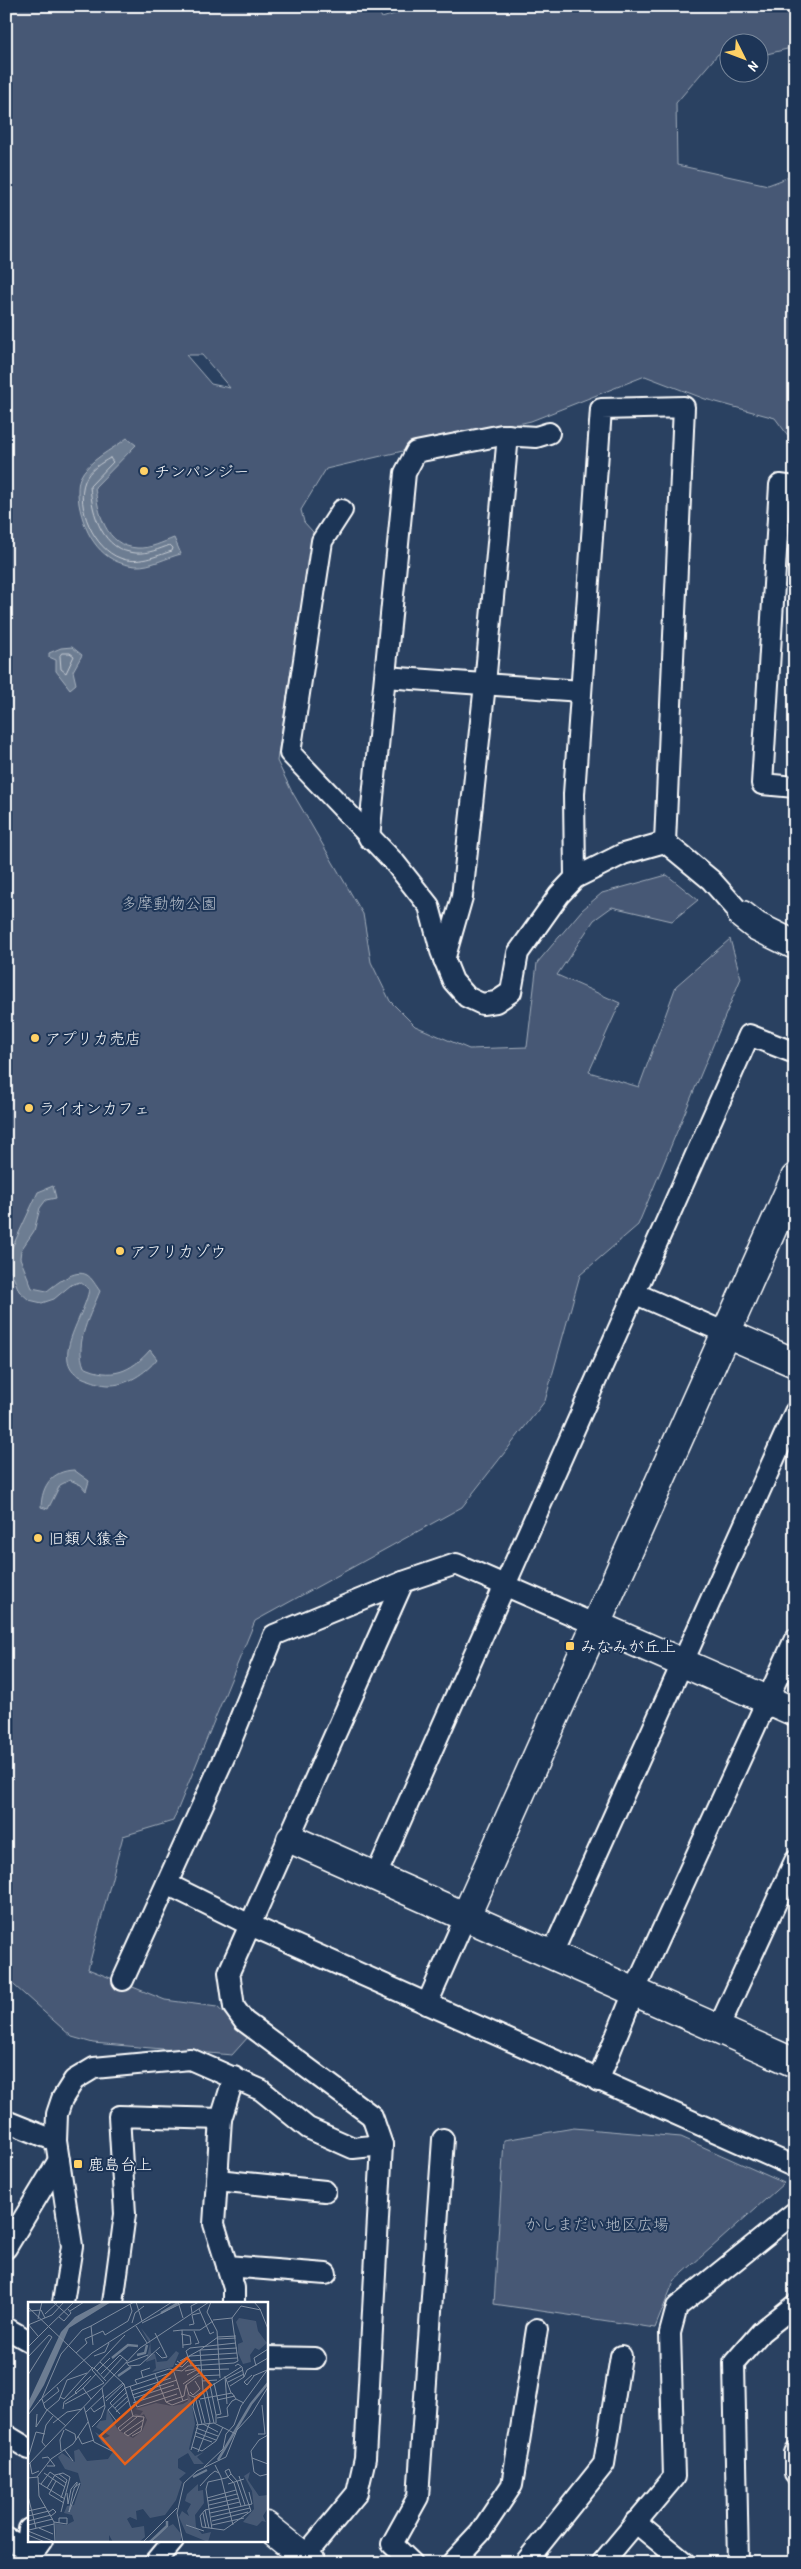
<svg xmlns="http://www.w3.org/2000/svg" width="801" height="2569" font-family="'Patrick Hand','Klee One',sans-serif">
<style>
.green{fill:#465975;stroke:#a2acba;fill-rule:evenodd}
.water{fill:#6d7d92;stroke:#a7b1be}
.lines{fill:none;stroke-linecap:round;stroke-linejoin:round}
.shore{stroke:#c5cbd3;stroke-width:1}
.street-casing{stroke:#fff;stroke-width:24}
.secondary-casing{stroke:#fff;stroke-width:31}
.street{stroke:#1d3557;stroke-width:20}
.secondary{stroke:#1d3557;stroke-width:28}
.poi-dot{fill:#ffd166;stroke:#1d3557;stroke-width:2}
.labels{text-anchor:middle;stroke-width:4;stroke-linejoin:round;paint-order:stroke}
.poi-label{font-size:16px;fill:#fff;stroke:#1d3557;text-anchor:start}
.park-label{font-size:16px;fill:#b5bdc8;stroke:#1d3557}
.inset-river{fill:none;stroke:#6d7d92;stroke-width:2.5}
.inset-road{fill:none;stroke:#7f8da0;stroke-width:1}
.view{fill:#e96118;fill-opacity:0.15;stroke:#e96118;stroke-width:2.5}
.inset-edge{fill:none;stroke:#fff;stroke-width:2.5}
</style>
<rect width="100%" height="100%" fill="#2a4161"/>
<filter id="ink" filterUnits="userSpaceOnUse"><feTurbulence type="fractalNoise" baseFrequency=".02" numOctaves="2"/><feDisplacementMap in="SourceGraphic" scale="10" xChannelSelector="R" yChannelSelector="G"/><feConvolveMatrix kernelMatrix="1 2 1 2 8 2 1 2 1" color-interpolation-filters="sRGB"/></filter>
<g filter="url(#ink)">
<!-- green -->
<g class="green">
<path d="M6,6H376L382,18L419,6H795V47L759,56L758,42H728V55L718,54L676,103L677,165L768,185L795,175V445L775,418L705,399L645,376L531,421L326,469L301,510L304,522L313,532L277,761L291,790L363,914L371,962L390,1001L415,1026L469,1049L527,1047L537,963L582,910L602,893L667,875L698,900L672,921L612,907L594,920L557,975L620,1003L589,1072L639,1087L676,986L730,939L741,978L638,1225L580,1275L545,1401L462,1507L255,1621L173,1821L123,1836L88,1969L165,2000L217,2007L249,2036L232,2055L93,2043L72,2037L6,1978ZM186,355H202L230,388L211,384Z"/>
<path d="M574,2128L681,2137L784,2183L674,2281L655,2328L494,2304L504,2140Z"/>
</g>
<!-- water -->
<g class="water">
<path d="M127,438L136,445L95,487C98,512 105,546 137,548C150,549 163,542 174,538L181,554C168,557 150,567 136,566C102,564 85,536 79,504C78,497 77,485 80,478C88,460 112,450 127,438Z"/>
<path d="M72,647L82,655L73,671L76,684L70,689L56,671V660L49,657V653L61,648Z"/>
<path d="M53,1186L56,1198L46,1200L40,1208L34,1231L21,1250L20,1258L32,1288L47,1291C56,1284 75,1268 87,1275C92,1278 96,1286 100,1291C91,1314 74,1342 84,1367C111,1380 131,1372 150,1350L157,1359C146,1373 126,1386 108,1385C102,1385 95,1382 89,1380C43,1367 85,1318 89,1289L80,1282L71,1285L54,1299L42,1303L29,1300L19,1291L10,1269V1252L38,1192Z"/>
<path d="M74,1470L89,1481L86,1491L81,1485L70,1480L60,1485L48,1509L41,1507C42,1485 52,1471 74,1470Z"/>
</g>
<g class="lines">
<!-- shore -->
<g class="shore">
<path d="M110,458L113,462L90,486C92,514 102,551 136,553C148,554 159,549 170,545L173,548L172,551C156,556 137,565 120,558C94,549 75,506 85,481C89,470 101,463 110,458Z"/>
<path d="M62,653H70L74,656L66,673L61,669L60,656Z"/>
</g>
<defs>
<g id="street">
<path d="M795,487L780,485L762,784L795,787"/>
<path d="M342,510L322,541L290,753L395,863L429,906L441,951L453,981L467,997L482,1004L496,1002L511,992L518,953L559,895L575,878L623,854L665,842L711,880L742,915"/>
<path d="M385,677L581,691"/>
<path d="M369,838L405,473L416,452L502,435L536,437L549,433"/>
<path d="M575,878L574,794L601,409L684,407L665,842"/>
<path d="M444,960L462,897L485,684L508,435"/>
<path d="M634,1293L726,1333"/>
<path d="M375,1878L749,1035L795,1053"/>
<path d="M167,1884L250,1925L795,2167"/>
<path d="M551,1956L795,1412"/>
<path d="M123,1980L226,1753L274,1635L403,1582"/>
<path d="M427,2004L465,1918"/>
<path d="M718,2029L795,1861"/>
<path d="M234,2077L221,2119L214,2224L234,2288V2303"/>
<path d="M598,2081L634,1992L795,1639"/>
<path d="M6,2121L56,2141"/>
<path d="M217,2180L325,2191"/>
<path d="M6,2248L59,2160"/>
<path d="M227,2266L326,2274"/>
<path d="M63,2303L72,2246L56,2141L57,2114L62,2099L74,2080L94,2068L190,2059L261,2090L308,2128L353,2148L382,2145L372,2116L244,2021L234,2007L229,1972L403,1582L456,1564L596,1625"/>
<path d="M113,2303L125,2214L119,2116L221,2119"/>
<path d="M6,2328L29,2341"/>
<path d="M266,2357L315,2358"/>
<path d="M6,2435L29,2449"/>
<path d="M795,2453V2474"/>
<path d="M635,2522L685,2563"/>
<path d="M6,2538L26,2549L37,2547L42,2540"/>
<path d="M24,2561L29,2529"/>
<path d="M155,2563L174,2540"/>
<path d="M299,2563L357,2493L365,2458L382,2145"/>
<path d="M412,2563L392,2544L418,2497L443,2139"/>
<path d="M452,2563L480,2533L512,2485L537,2329"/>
<path d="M525,2563L604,2464L621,2356"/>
<path d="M602,2563L674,2477L670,2333L677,2307L795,2212"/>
<path d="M738,2563L734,2363L761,2332L795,2305"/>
</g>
<g id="secondary">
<path d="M742,915L756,926L795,945"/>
<path d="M726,1333L795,1363"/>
<path d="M596,1625L795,1712"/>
<path d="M291,1839L795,2063"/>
<path d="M465,1918L795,1178"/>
<path d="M266,2526L312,2563"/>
</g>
</defs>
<!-- street casing -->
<use href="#street" class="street-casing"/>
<!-- secondary casing -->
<use href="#secondary" class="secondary-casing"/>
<!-- street -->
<use href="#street" class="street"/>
<!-- secondary -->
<use href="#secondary" class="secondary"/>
</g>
</g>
<!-- markers -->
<g class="poi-dot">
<circle cx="144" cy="471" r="5"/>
<circle cx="35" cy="1038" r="5"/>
<circle cx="29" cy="1108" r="5"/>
<circle cx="120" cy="1251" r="5"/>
<circle cx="38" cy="1538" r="5"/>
<rect x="565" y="1641" width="10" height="10" rx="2.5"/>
<rect x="73" y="2159" width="10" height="10" rx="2.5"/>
</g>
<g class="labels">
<!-- poi labels -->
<g class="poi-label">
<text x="154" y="477">チンパンジー</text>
<text x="45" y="1044">アプリカ売店</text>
<text x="39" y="1114">ライオンカフェ</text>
<text x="130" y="1257">アフリカゾウ</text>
<text x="48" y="1544">旧類人猿舎</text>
<text x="580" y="1652">みなみが丘上</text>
<text x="88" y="2170">鹿島台上</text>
</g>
<!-- park labels -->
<g class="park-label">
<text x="169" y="909">多摩動物公園</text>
<text x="597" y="2230">かしまだい地区広場</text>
</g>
</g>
<!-- overview -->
<g transform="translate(28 2302)">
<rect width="240" height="240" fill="#2a4161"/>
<path d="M211,16L228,19L230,29L239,41L231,48L227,46L222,53L223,60L215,62L210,51V42L215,40L208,20ZM113,26L122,37L123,51L127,52L129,60L139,59L148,49L151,51L145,65L124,70L128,66L127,57L118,60L122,42ZM159,91L163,97L167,122L161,147L167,154L176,150L169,155L176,162H166L160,151L150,157V166L158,171L151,177L154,180L148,198L137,213L122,216L115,207L108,209L109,218L102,215L99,217L104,226L116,224L117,235L111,240H85L81,233V240H28L27,221L38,223L46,219L44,213L36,211L39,204L46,203L53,182L50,171L37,167L30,155L34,151L47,160L46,149L51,147L59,159L80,157L86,148L75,142L67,130L77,136L82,134L68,125L72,119L78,118L79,107L90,128L105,136L114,129L119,118L116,112L113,114H109L106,112L112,113L115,109L107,107L128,101L144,104L155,102L160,99ZM222,170L220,178L231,194L240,193V206L235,214L238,220L234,219L229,224L215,220L226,207L224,189L216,174ZM170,182V189L175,188L176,201L167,213L168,225L174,232L183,230L180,240L158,231L151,215L154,209L161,214L159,209L163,202L157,199L159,192ZM145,222L154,233L152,240H125L134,228Z" fill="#465975"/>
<path d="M75,0H83L41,26L16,83L0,110V101L33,30L47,15Z" fill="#6d7d92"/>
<path class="inset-river" d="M133,11L150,1M109,53L117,51L119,43M84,56L100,43L110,44M90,74L103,65M190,158L223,102L240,81M165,175L179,168M122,240L139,224V219"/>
<path class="inset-road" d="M25,0L41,14M108,0L114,19M150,0L155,16M183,0L179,10L189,29L192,76M226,0L232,7L240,27M0,5L64,66M171,7L182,32L186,30M1,9L13,8L17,16M42,9L56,0M164,11L163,4L171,0M17,12L30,0M31,15L36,19L43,11L40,7M10,17L14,0M185,18L204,16M104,21L107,11L116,4M114,21L156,0M0,22L10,34M0,23L24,13L36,0M161,23L166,22L164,13L172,11M108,24L119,41M20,25L46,0M154,28H172L185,19M145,29L154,28L155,46M166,29L171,41L167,42M127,31L139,55L134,56L128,50M153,32L162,34L163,42L155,43M190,37L208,36M65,43L63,24L106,0M0,45L20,25M48,51L59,41L57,37L75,29L77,33L100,19L104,9L102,2M66,54L77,50L81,41M162,54L209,51M0,55L21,33L24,35L0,73M149,59L152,61L162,54M152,59L172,48L209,46M162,59L209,56M72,60L96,82L105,114L116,115L113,129L104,134M98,60L101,64L112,63L132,45M99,61L120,53M206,61L210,59L204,16L213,4L233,8M147,62L154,65L162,57M163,63L158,49L162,46L208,41M207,64L210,62L214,65L216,75L219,68L240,56M228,64L226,56L240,47M66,66L97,33M145,67L155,99M69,69L82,56M73,72L92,53L99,59M127,72L138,100L156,94L158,83L161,93L166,95L213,65M159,73L168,68L201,67M224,73L216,80L219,83L226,74M197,74L199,102M225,74L239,68M115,76L113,69L122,66M75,77L95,55M174,79L189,78M200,80L216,72M186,81L193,112L188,113V121M109,82L107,78L141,67L154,69L160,64L206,61M155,82L171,71V66L157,69M158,83L170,74L192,73M182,83L188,113M102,84L109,105L149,92M202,84L216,75M178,86L186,121M103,89L143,76M99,90L80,108L89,120L104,105M162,90L165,93L172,87L167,79M203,91L198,77L215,68M49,92L47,90L63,74M104,93L149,78M32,95L36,97L65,65M77,96L95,81M106,96L146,83M14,97L17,106L38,124M63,97L55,86L68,72M172,97L204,91L208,97M168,98L174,122M171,98L177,121M189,98L207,94M11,99L64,51L144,0M78,99L96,82M138,100L144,103L160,97M16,101L31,89L29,85M105,101L151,86M37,102L76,81L64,68L66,66L78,79M56,105L66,140L84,149M63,106L66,110L77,103M87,106L100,94M35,107L36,100L55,86M58,110L76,93M88,110L101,98M9,112L8,125L19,108L31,98L39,78L59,71M92,112L82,101L97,86L142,71M0,113L14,96L33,52L54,28L63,24M105,114L90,126L92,129L109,115M189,116L200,114L199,106L204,99L208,97L216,101M25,121L39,110L54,107M175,122L190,130M168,123L186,121L208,132M64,125L73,116L77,105L74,86M168,126L190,134M37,127L47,132L48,138M167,130L188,138M96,131L115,118M96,131L100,134L114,124M230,132H237L234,103M240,133L231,138L223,149L226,170L232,174L240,172M50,134L54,142L66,138M167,134L184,140M18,145L14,140L18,123L25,114M164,145L174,149L188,139L195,125M36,147L45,159M163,148L170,123L165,105L167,95M33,149L32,138L36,128M170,150L182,120L175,88L172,48L190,35L208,34M1,153L8,130L17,132M14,156L20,155L27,164H19M224,156L240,162M2,161L4,172L11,169M0,163L112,46L181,0M187,163L193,175L205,223M176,165L195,147L198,132L206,123L213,104L240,67M16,171L37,185M31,172L39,178L33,196M203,172L209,179L217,203M211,174L223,209L196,228L174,225L172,214L177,208L212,200M9,175L23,157L45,142L60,120M0,176L10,175L11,194L26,220L27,240M28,179L21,192L36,201M11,181L37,197M13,182L22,170L38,181M200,182L216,177M172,184L182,173L187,169L191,171M19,186L27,173L35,171L42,175L33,210M39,191L40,202L43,187L49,180V182L47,185L46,186V188L45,190L41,210L52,181L46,186M0,194L8,226M179,196L208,188M180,199L209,192M181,203L211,196M177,208L181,226M0,209L18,205M21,210L25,207L28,210L23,214M175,211L178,226M182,211L224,202L221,190M0,214L21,209M183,215L222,206M0,219L23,213M184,219L220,210M26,220L39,222V216H31V221M0,223L25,217M158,223L176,229M184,223L216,216M11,226L25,232M184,227L178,187L180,180L198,176L200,175L203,172L201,167L197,169L200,175L206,181L213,204M1,228L26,222M0,229L27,240M0,233L17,240M115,240L149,206M155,240L149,211L156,181L169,169L198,155L209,128L223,113L240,85"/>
<path class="view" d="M159,56L183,83L97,162L72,134Z"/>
<rect width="240" height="240" class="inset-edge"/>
</g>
<!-- margin -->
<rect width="801" height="2569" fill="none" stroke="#1d3557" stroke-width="25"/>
<rect x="12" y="12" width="776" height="2544" fill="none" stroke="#fff" stroke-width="2" filter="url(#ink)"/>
<!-- north arrow -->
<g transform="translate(744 58) rotate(132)"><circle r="24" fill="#1d3557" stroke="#77869a"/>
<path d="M0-4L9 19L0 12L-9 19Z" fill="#ffd166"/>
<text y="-8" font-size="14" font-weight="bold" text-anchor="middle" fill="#ffffff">N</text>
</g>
</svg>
